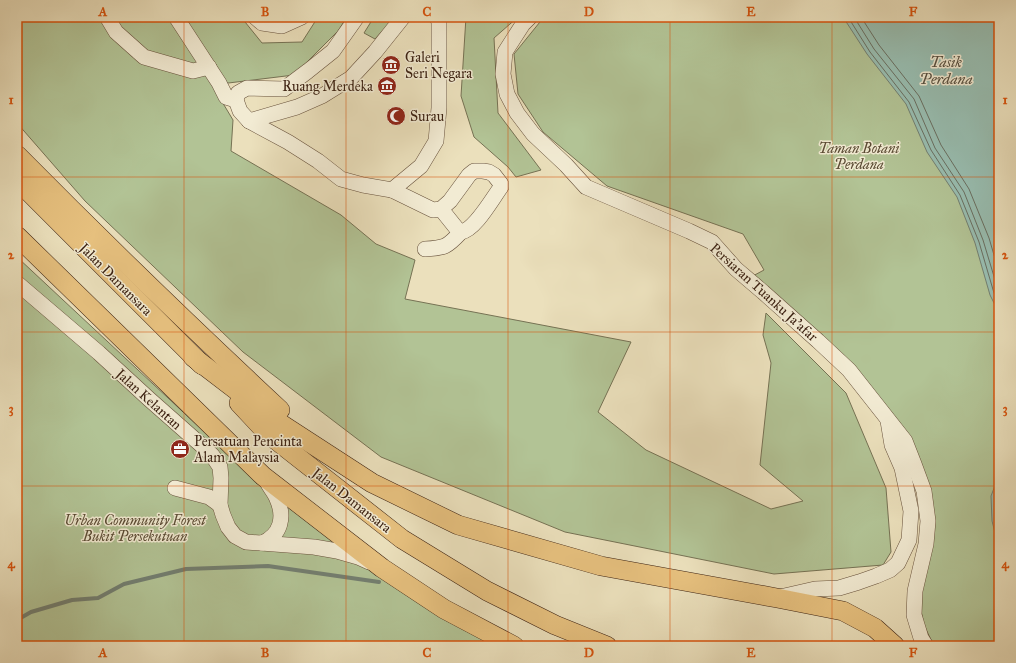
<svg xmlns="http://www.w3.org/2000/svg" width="1016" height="663" font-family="'IM FELL Great Primer',serif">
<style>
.green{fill:#b2c395;stroke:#767254}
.water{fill:#98bdb0;stroke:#737f71}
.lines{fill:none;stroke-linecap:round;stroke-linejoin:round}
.shore{stroke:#6a6f61;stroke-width:1}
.stream{stroke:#737f71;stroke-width:4}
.minor-casing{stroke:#67513c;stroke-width:16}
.major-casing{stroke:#3b2112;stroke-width:20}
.minor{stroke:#f2ebd3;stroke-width:15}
.major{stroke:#e6c07e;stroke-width:19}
.grid{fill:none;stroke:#d7530d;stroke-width:1;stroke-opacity:0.55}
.labels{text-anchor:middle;stroke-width:3;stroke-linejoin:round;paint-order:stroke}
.poi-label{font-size:14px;fill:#3b2112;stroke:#f2ebd3;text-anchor:start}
.park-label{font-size:14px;font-style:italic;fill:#594a33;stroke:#f2ebd3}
.street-label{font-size:14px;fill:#3b2112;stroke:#f2ebd3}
.water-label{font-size:15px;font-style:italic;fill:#575041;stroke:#f2ebd3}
.neatline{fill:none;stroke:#d7530d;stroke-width:1.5}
.grid-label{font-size:13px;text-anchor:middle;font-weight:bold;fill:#d7530d}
</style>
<rect width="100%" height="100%" fill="#ebe0bc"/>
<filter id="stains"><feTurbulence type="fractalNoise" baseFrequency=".005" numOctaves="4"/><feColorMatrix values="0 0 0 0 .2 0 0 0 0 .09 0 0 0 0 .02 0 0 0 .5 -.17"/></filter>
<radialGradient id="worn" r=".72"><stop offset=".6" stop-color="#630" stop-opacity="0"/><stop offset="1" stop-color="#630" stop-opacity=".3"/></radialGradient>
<!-- green -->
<g class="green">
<path d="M17,17H241L262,43L302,42L318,17H347L338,31L294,75L212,85L233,120L231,151L341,215L376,244L415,260L405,299L631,342L598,412L646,450L771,509L803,501L760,465L771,363L763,335L766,313L846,393L886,488L891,552L883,565L774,574L565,532L381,457L243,352L85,201L17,123Z"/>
<path d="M374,17H395L375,39L364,33Z"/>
<path d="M466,17H518L494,38L498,113L541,170L516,177L508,167L474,137L461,96Z"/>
<path d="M544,17H999V646H934L924,625L919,601L932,524L908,433L751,277L764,270L743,234L607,186L543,132L518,94L514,54Z"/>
<path d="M17,257L228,454L494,646H17Z"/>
</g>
<!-- water -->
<g class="water">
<path d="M843,17H999V313L990,295L975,243L957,197L927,152L906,104L867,54Z"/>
<path d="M999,475V548L992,521L991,496Z"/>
</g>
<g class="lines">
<!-- shore -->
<g class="shore">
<path d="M848,17L870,52L909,102L931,150L960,195L979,242L994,293L999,304"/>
<path d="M854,17L874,49L914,99L935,148L964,192L983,240L999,293"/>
<path d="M861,17L879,45L919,96L941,145L969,189L989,238L999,272"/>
<path d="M999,486L995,497L996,520L999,535"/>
</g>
<!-- stream -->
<path class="stream" d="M17,620L31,612L72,600L98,598L124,584L186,569L268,566L379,582"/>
<defs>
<g id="minor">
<path d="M107,17L116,32L144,57L193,71L209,67"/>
<path d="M176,17L219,83L226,97L236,100"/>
<path d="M255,17L262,23L282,26L302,17"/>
<path d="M357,17L333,51L308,71L284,89L247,88L238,93L236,100L240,111L249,121L288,142L318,161L341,179L363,185L392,190L421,166L436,141L439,108V22L437,17"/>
<path d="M530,17L523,24L505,52L503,74L507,94L517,113L533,134L566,165L586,187L689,231L712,242L736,269L763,292L818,341L849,370L905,441L914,464L924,491L928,521L926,544L915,591L914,615L921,638L926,646"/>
<path d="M249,121L297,107L322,96L351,78L375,52L403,17"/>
<path d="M392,190L433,210L441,209L450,201L469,175L474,171H483L489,172L494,175L501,184V187C492,199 475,230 461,232L457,229L441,209"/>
<path d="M425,249C445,248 447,247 461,232"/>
<path d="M17,283L99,353L149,399L200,444L212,455L220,467L221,478L220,505L223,515L228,527L235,536L246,542L314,547L337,551L358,557L369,562"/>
<path d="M175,488L209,497L220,505"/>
<path d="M262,543C281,535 285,517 277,499C275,493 270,488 267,482"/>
<path d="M780,597L815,589L839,588L859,582L876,576L890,570L898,563L909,540L911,511L902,468L892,445L888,421"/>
</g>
<g id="major">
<path d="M17,155C103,242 191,327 280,410"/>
<path d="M17,180L202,365"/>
<path d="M17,236L263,476L382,568L444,609L514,646"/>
<path d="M193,357L278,422L372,483L458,525L601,566L777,598L843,611L875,628L895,646"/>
<path d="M239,403L267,433L402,539L487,591L555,625L607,646"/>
</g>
</defs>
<!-- minor casing -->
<use href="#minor" class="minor-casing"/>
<!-- major casing -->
<use href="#major" class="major-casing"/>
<!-- minor -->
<use href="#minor" class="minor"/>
<!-- major -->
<use href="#major" class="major"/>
</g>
<!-- grid -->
<path class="grid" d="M184,17V646M346,17V646M508,17V646M670,17V646M832,17V646M17,177H999M17,332H999M17,486H999"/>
<!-- icons -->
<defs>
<symbol id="museum-disc" viewBox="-11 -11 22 22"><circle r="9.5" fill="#8f2418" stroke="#f2ebd3"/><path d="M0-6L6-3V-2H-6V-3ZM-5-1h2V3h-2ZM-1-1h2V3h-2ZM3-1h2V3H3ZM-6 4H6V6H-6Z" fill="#fff"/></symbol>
<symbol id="mosque-disc" viewBox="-11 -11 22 22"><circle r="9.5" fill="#8f2418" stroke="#f2ebd3"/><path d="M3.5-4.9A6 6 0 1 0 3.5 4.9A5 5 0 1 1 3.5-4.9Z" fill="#fff"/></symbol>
<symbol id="office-disc" viewBox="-11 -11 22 22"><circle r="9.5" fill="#8f2418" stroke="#f2ebd3"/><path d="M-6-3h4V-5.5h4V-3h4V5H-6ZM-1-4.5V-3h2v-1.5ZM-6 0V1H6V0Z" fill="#fff"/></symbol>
</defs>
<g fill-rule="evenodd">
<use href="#museum-disc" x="380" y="54" width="22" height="22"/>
<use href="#museum-disc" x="376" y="75" width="22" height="22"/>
<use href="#mosque-disc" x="385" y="105" width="22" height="22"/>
<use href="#office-disc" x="169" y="438" width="22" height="22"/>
</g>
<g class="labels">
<!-- poi labels -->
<g class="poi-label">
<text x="405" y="62">Galeri<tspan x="405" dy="16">Seri Negara</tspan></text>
<text x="373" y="91" text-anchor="end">Ruang Merdeka</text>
<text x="410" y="121">Surau</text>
<text x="194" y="446">Persatuan Pencinta<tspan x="194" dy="16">Alam Malaysia</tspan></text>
</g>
<!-- park labels -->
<g class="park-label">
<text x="859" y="153">Taman Botani<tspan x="859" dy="16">Perdana</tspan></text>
<text x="135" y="525">Urban Community Forest<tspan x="135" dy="16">Bukit Persekutuan</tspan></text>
</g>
<!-- street labels -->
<g class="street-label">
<text transform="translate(116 279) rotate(45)" y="5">Jalan Damansara</text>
<text transform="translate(764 292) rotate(42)" y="5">Persiaran Tuanku Ja'afar</text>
<text transform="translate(149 399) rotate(42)" y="5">Jalan Kelantan</text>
<text transform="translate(352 500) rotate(38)" y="5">Jalan Damansara</text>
</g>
<!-- water labels -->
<g class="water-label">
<text x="946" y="67">Tasik<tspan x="946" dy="17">Perdana</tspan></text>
</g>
</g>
<!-- margin -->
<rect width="1016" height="663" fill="none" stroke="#ebe0bc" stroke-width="44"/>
<rect x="22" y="22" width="972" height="619" class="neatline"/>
<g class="grid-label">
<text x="103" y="16">A</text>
<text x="265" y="16">B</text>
<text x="427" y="16">C</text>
<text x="589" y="16">D</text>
<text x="751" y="16">E</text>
<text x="913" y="16">F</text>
<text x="11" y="104">1</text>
<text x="1005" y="104">1</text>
<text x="11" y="259">2</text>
<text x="1005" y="259">2</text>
<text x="11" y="413">3</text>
<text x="1005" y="413">3</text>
<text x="11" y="568">4</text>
<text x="1005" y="568">4</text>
<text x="103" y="657">A</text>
<text x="265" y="657">B</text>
<text x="427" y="657">C</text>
<text x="589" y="657">D</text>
<text x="751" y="657">E</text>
<text x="913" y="657">F</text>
</g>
<rect width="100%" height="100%" filter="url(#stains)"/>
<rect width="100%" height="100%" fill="url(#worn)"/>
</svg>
